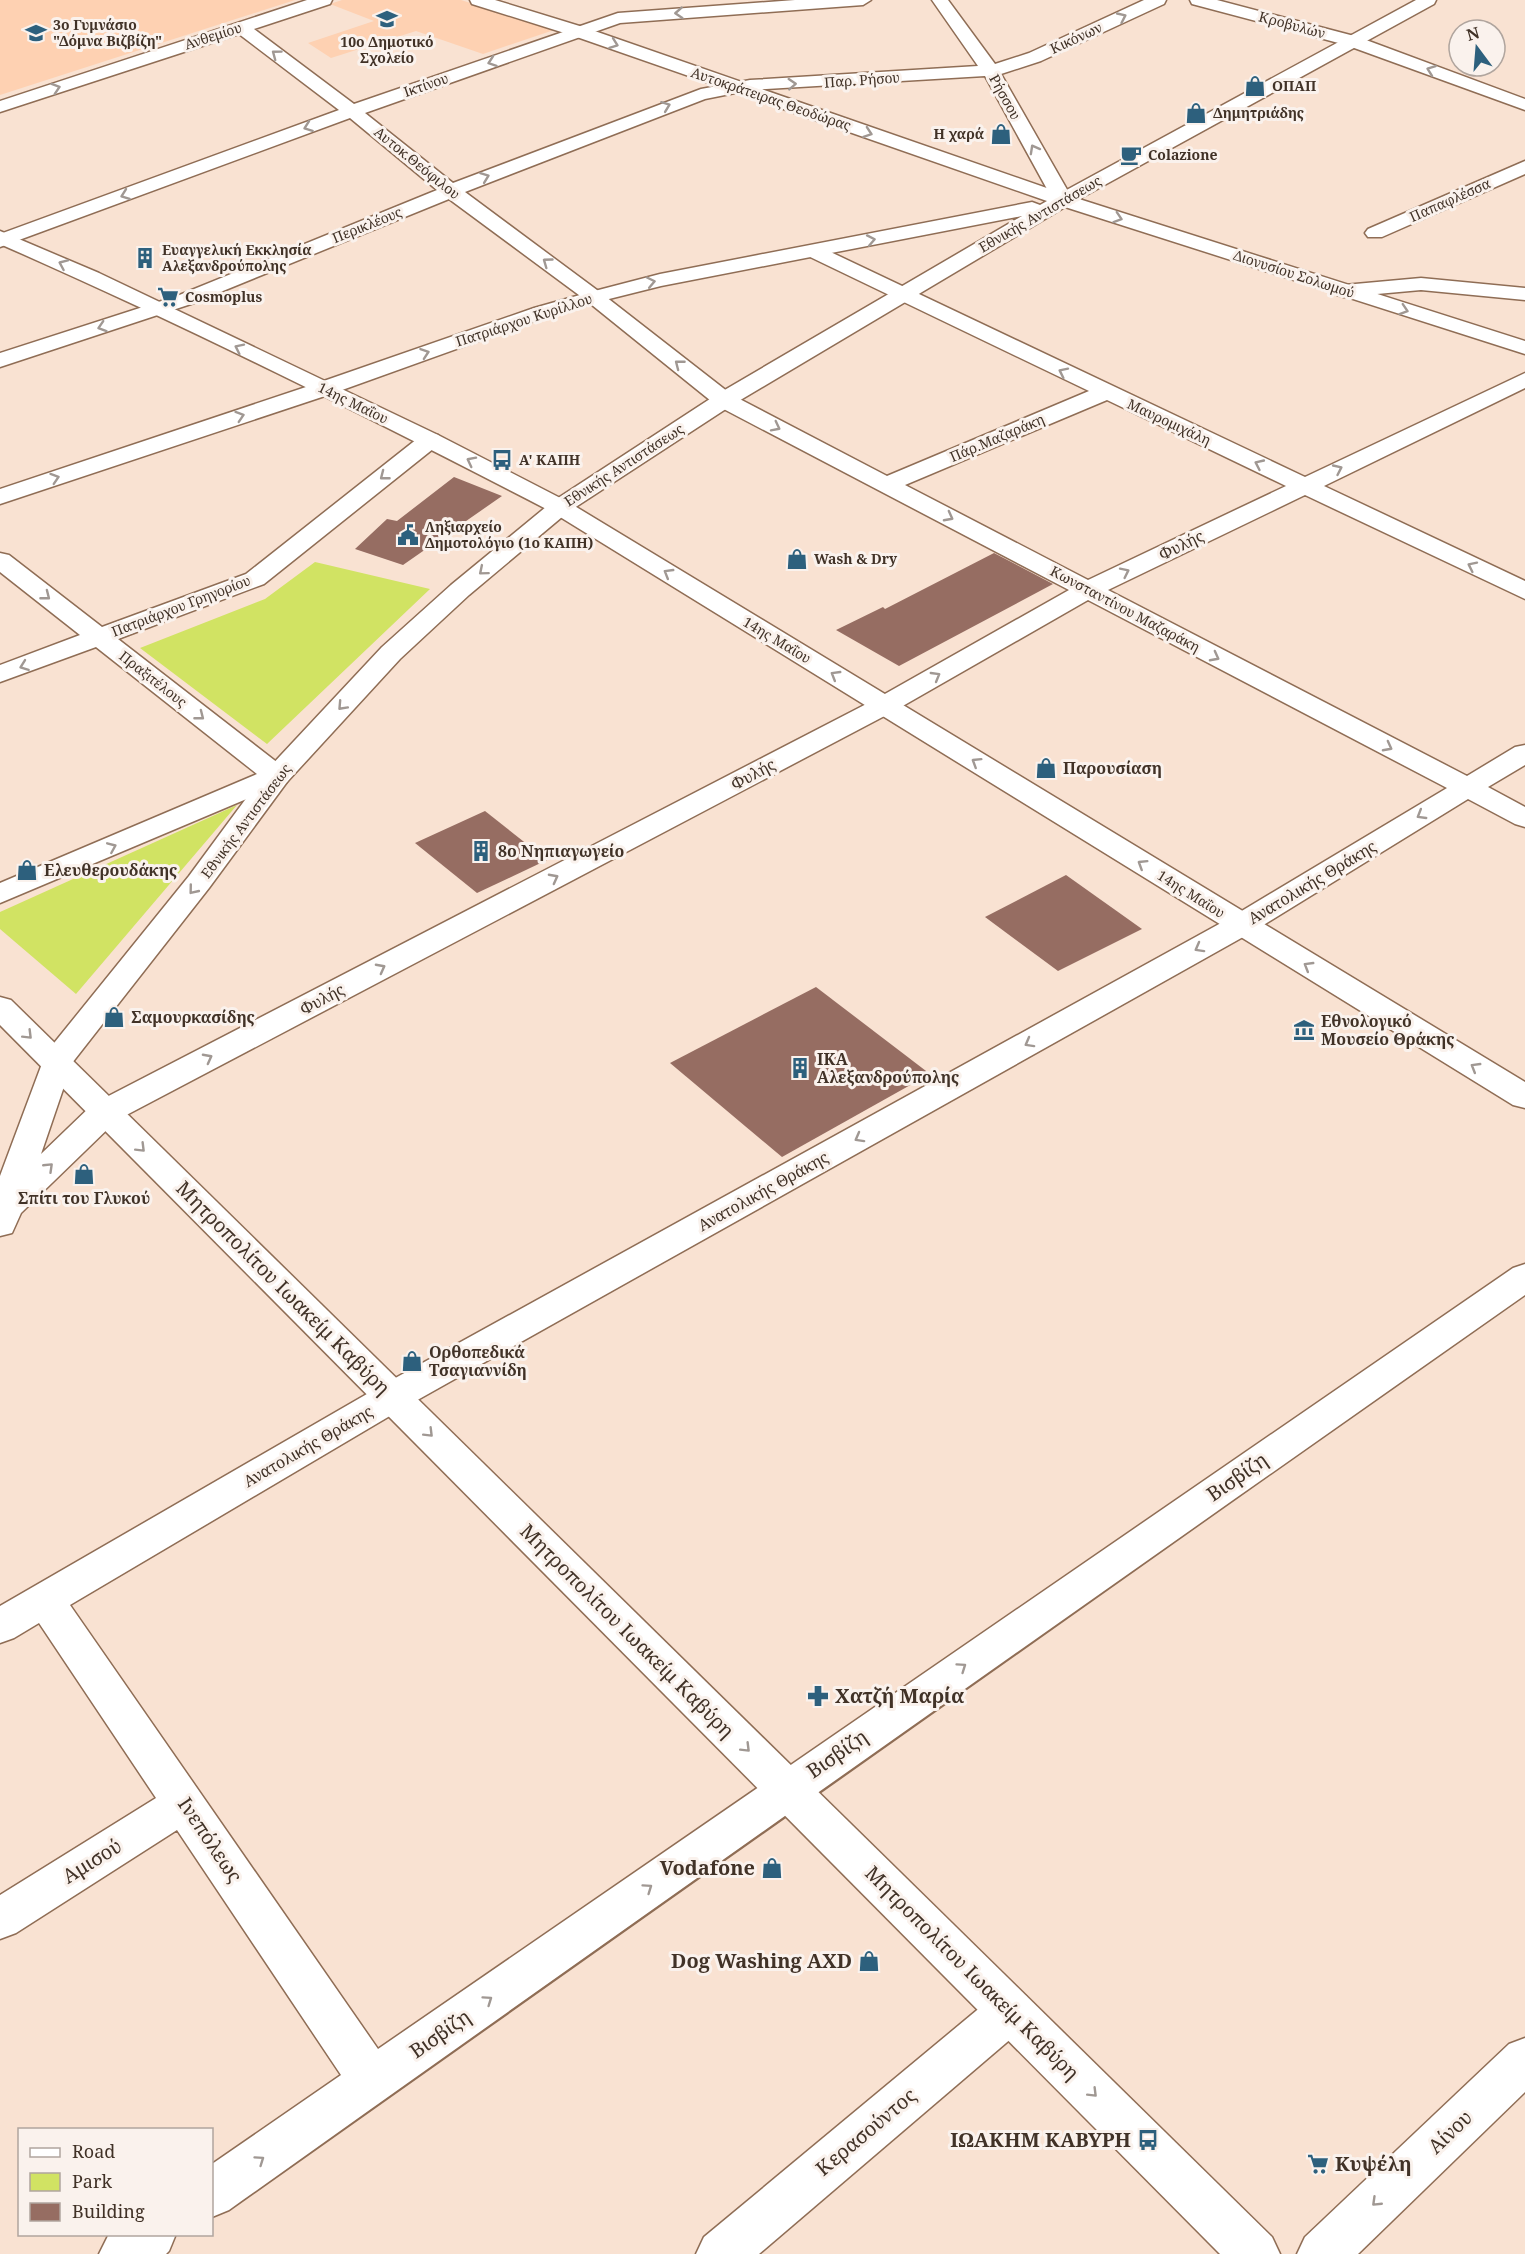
<svg xmlns="http://www.w3.org/2000/svg" width="1525" height="2254" font-family="'Noto Serif',serif">
<style>
.built{fill:#fed1b2}
.green{fill:#d1e363}
.building{fill:#966d62}
.lines{fill:none;stroke-linecap:round;stroke-linejoin:round}
.pedestrian-casing{stroke:#8f6d55;stroke-width:3}
.minor-casing{stroke:#8f6d55;stroke-width:3}
.tertiary-casing{stroke:#8f6d55;stroke-width:3}
.secondary-casing{stroke:#8f6d55;stroke-width:3}
.pedestrian{fill:#fff;fill-rule:evenodd}
.minor{fill:#fff;fill-rule:evenodd}
.tertiary{fill:#fff;fill-rule:evenodd}
.secondary{fill:#fff;fill-rule:evenodd}
.oneway{stroke:#a09893}
.labels{text-anchor:middle;stroke-width:6;stroke-linejoin:round;paint-order:stroke}
.far-poi-label{font-size:14px;font-weight:bold;fill:#413227;stroke:#faf2ed;text-anchor:start}
.far-street-label{font-size:14px;fill:#413227;stroke:#faf2ed}
.street-label{font-size:16px;fill:#413227;stroke:#faf2ed}
.poi-label{font-size:16px;font-weight:bold;fill:#413227;stroke:#faf2ed;text-anchor:start}
.near-street-label{font-size:20px;fill:#413227;stroke:#faf2ed}
.near-poi-label{font-size:20px;font-weight:bold;fill:#413227;stroke:#faf2ed;text-anchor:end}
</style>
<rect width="100%" height="100%" fill="#f9e2d2"/>
<!-- built -->
<g class="built">
<path d="M0,0H295L0,95Z"/>
<path d="M342,0H461L554,30L483,54L416,31L331,58L308,43L374,21L330,4Z"/>
</g>
<!-- green -->
<g class="green">
<path d="M315,562L430,589L267,744L140,648L265,599Z"/>
<path d="M237,805L76,994L0,929V912Z"/>
</g>
<!-- building -->
<g class="building">
<path d="M454,477L502,496L403,565L355,549L387,519L397,521Z"/>
<path d="M994,553L1053,584L899,666L836,630L883,607L885,609Z"/>
<path d="M485,811L547,860L477,893L415,843Z"/>
<path d="M1066,875L1142,929L1058,971L985,917Z"/>
<path d="M816,987L930,1074L782,1157L670,1063Z"/>
</g>
<g class="lines">
<defs>
<path id="pedestrian" d="M1421,278L1525,288V300L1421,290L1344,297L1337,295L1334,291L1337,287L1344,285Z"/>
<g id="minor">
<path d="M307,0H332L330,4L254,29L354,104L618,13L795,0H871L863,5L620,23L365,113L453,183L701,89L750,80L978,66L932,0H948L995,64L1029,53L1144,0H1166L1164,4L1041,61L1001,74L1073,200L1070,204H1056L1053,200L985,76L750,90L705,99L465,192L601,293L732,395L887,476L1089,391L806,255L803,251L806,247H820L1305,477L1525,373V388L1324,486L1525,581V599L1305,495L1108,590L1467,776L1515,747L1525,745V765L1488,787L1525,807V827L1515,824L1468,799L1252,932L405,1407L70,1605L378,2049L1513,1268L1525,1264V1295C1092,1599 659,1904 229,2210L212,2217V2164L341,2075L177,1830L16,1933L0,1939V1895L156,1798L39,1623L14,1638L0,1643V1606L379,1387L1230,918L1447,788L1088,600L894,711L885,713L876,711L872,705L876,699L1069,590L716,405L587,301L449,199L191,304L0,367V353L177,296L437,190L350,118L0,247V234L339,110L239,34L0,112V101ZM1107,400L1286,486L1088,580L905,485Z"/>
<path d="M1190,0H1217L1358,37L1525,99V110L1346,45L1192,4Z"/>
<path d="M1525,161V174L1382,237H1368L1365,233L1368,229Z"/>
<path d="M430,433L438,435L442,440L438,445L264,584L118,639L287,770L291,776L287,782L0,903V883L257,774L96,647L0,682V665L80,635L0,572V553L9,555L102,627L246,574L422,435Z"/>
<path d="M1010,1989L1026,1996L1033,2011L1026,2026L759,2254H696L704,2237L994,1996Z"/>
<path d="M1525,2038V2092L1358,2254H1297L1305,2237L1509,2044Z"/>
<path d="M109,2234H176L169,2251L166,2254H99Z"/>
</g>
<path id="tertiary" d="M470,0H495L586,28L1061,193L1416,0H1436L1434,4L1079,199L1525,341V354L1065,207L732,405L568,512L469,595L400,659L287,782L209,888L72,1063L41,1154L93,1104L876,699L885,697L894,699L898,705L894,711L117,1120L21,1213L12,1233L0,1236V1176L46,1053L189,876L267,770L382,647L451,585L552,502L716,395L1022,216L661,286L601,301L548,316L331,394L0,504V489L315,384L534,308L587,293L660,274L1032,202L1040,205L1047,201L574,36L472,4Z"/>
<g id="secondary">
<path d="M0,231L99,273L438,435L568,502L1525,1082V1108L1513,1105L552,512C370,418 187,326 0,244Z"/>
<path d="M0,997L11,1000L1272,2237L1280,2254H1220L0,1025Z"/>
</g>
</defs>
<!-- pedestrian casing -->
<use href="#pedestrian" class="pedestrian-casing"/>
<!-- minor casing -->
<use href="#minor" class="minor-casing"/>
<!-- tertiary casing -->
<use href="#tertiary" class="tertiary-casing"/>
<!-- secondary casing -->
<use href="#secondary" class="secondary-casing"/>
<!-- pedestrian -->
<use href="#pedestrian" class="pedestrian"/>
<!-- minor -->
<use href="#minor" class="minor"/>
<!-- tertiary -->
<use href="#tertiary" class="tertiary"/>
<!-- secondary -->
<use href="#secondary" class="secondary"/>
</g>
<!-- one-way arrows -->
<defs><path id="oneway-chevron" d="M-2-3.5L2.5 0L-2 3.5" fill="none" stroke-width="1.6" stroke-linecap="round" stroke-linejoin="round" transform="scale(1.5)"/></defs>
<g class="oneway">
<use href="#oneway-chevron" transform="translate(679 13) rotate(176)"/>
<use href="#oneway-chevron" transform="translate(1122 17) rotate(-25)"/>
<use href="#oneway-chevron" transform="translate(614 44) rotate(20)"/>
<use href="#oneway-chevron" transform="translate(276 54) rotate(-143)"/>
<use href="#oneway-chevron" transform="translate(492 62) rotate(161)"/>
<use href="#oneway-chevron" transform="translate(1431 70) rotate(-160)"/>
<use href="#oneway-chevron" transform="translate(792 84) rotate(-3)"/>
<use href="#oneway-chevron" transform="translate(56 88) rotate(-18)"/>
<use href="#oneway-chevron" transform="translate(666 106) rotate(-21)"/>
<use href="#oneway-chevron" transform="translate(308 127) rotate(160)"/>
<use href="#oneway-chevron" transform="translate(868 133) rotate(19)"/>
<use href="#oneway-chevron" transform="translate(1034 149) rotate(-119)"/>
<use href="#oneway-chevron" transform="translate(485 177) rotate(-21)"/>
<use href="#oneway-chevron" transform="translate(125 195) rotate(160)"/>
<use href="#oneway-chevron" transform="translate(1118 218) rotate(18)"/>
<use href="#oneway-chevron" transform="translate(871 240) rotate(-11)"/>
<use href="#oneway-chevron" transform="translate(547 262) rotate(-144)"/>
<use href="#oneway-chevron" transform="translate(63 264) rotate(-156)"/>
<use href="#oneway-chevron" transform="translate(651 282) rotate(-12)"/>
<use href="#oneway-chevron" transform="translate(1404 310) rotate(18)"/>
<use href="#oneway-chevron" transform="translate(102 327) rotate(162)"/>
<use href="#oneway-chevron" transform="translate(239 348) rotate(-154)"/>
<use href="#oneway-chevron" transform="translate(425 353) rotate(-19)"/>
<use href="#oneway-chevron" transform="translate(679 364) rotate(-142)"/>
<use href="#oneway-chevron" transform="translate(1063 372) rotate(-154)"/>
<use href="#oneway-chevron" transform="translate(240 416) rotate(-18)"/>
<use href="#oneway-chevron" transform="translate(776 427) rotate(27)"/>
<use href="#oneway-chevron" transform="translate(471 461) rotate(-153)"/>
<use href="#oneway-chevron" transform="translate(1259 464) rotate(-155)"/>
<use href="#oneway-chevron" transform="translate(1338 469) rotate(-25)"/>
<use href="#oneway-chevron" transform="translate(384 476) rotate(142)"/>
<use href="#oneway-chevron" transform="translate(55 478) rotate(-18)"/>
<use href="#oneway-chevron" transform="translate(949 517) rotate(28)"/>
<use href="#oneway-chevron" transform="translate(1472 566) rotate(-154)"/>
<use href="#oneway-chevron" transform="translate(483 571) rotate(140)"/>
<use href="#oneway-chevron" transform="translate(1125 572) rotate(-26)"/>
<use href="#oneway-chevron" transform="translate(668 573) rotate(-149)"/>
<use href="#oneway-chevron" transform="translate(46 596) rotate(38)"/>
<use href="#oneway-chevron" transform="translate(1215 657) rotate(28)"/>
<use href="#oneway-chevron" transform="translate(24 666) rotate(160)"/>
<use href="#oneway-chevron" transform="translate(835 675) rotate(-149)"/>
<use href="#oneway-chevron" transform="translate(936 676) rotate(-30)"/>
<use href="#oneway-chevron" transform="translate(342 706) rotate(133)"/>
<use href="#oneway-chevron" transform="translate(200 716) rotate(38)"/>
<use href="#oneway-chevron" transform="translate(1388 747) rotate(28)"/>
<use href="#oneway-chevron" transform="translate(976 762) rotate(-148)"/>
<use href="#oneway-chevron" transform="translate(1421 815) rotate(149)"/>
<use href="#oneway-chevron" transform="translate(112 847) rotate(-23)"/>
<use href="#oneway-chevron" transform="translate(1142 864) rotate(-148)"/>
<use href="#oneway-chevron" transform="translate(554 878) rotate(-28)"/>
<use href="#oneway-chevron" transform="translate(193 890) rotate(129)"/>
<use href="#oneway-chevron" transform="translate(1199 948) rotate(151)"/>
<use href="#oneway-chevron" transform="translate(1308 966) rotate(-149)"/>
<use href="#oneway-chevron" transform="translate(381 968) rotate(-28)"/>
<use href="#oneway-chevron" transform="translate(28 1035) rotate(45)"/>
<use href="#oneway-chevron" transform="translate(1029 1043) rotate(151)"/>
<use href="#oneway-chevron" transform="translate(208 1058) rotate(-28)"/>
<use href="#oneway-chevron" transform="translate(1475 1067) rotate(-149)"/>
<use href="#oneway-chevron" transform="translate(859 1138) rotate(151)"/>
<use href="#oneway-chevron" transform="translate(141 1148) rotate(45)"/>
<use href="#oneway-chevron" transform="translate(49 1167) rotate(-44)"/>
<use href="#oneway-chevron" transform="translate(429 1433) rotate(45)"/>
<use href="#oneway-chevron" transform="translate(962 1667) rotate(-35)"/>
<use href="#oneway-chevron" transform="translate(746 1748) rotate(45)"/>
<use href="#oneway-chevron" transform="translate(648 1888) rotate(-35)"/>
<use href="#oneway-chevron" transform="translate(488 2000) rotate(-35)"/>
<use href="#oneway-chevron" transform="translate(1093 2093) rotate(45)"/>
<use href="#oneway-chevron" transform="translate(260 2160) rotate(-35)"/>
<use href="#oneway-chevron" transform="translate(1376 2202) rotate(136)"/>
</g>
<!-- icons -->
<defs>
<symbol id="school-bare" viewBox="-9 -9 18 18"><path d="M0-5L7-2L0 1L-7-2ZM-4 1L0 2.5L4 1V4Q0 6-4 4Z" fill="#2d607d" stroke="#faf2ed" stroke-width="2.5" paint-order="stroke"/></symbol>
<symbol id="shop-bare" viewBox="-9 -9 18 18"><path d="M-5-2.5h2.3a2.7 3.5 0 0 1 5.4 0H5L5.5 6h-11ZM-1.5-2.5h3a1.5 2.3 0 0 0-3 0Z" fill="#2d607d" stroke="#faf2ed" stroke-width="2.5" paint-order="stroke"/></symbol>
<symbol id="cafe-bare" viewBox="-9 -9 18 18"><path d="M-5.5-4.5H6V0H3Q3 3.5 0 3.5H-2.5Q-5.5 3.5-5.5 0ZM3-3.2v2h1.7v-2ZM-6 4.5H4V6H-6Z" fill="#2d607d" stroke="#faf2ed" stroke-width="2.5" paint-order="stroke"/></symbol>
<symbol id="building-bare" viewBox="-9 -9 18 18"><path d="M-4-6H4V6H1V3H-1V6H-4ZM-2.5-4.3h1.7v1.8h-1.7ZM.8-4.3h1.7v1.8H.8ZM-2.5-1h1.7V.8h-1.7ZM.8-1h1.7V.8H.8Z" fill="#2d607d" stroke="#faf2ed" stroke-width="2.5" paint-order="stroke"/></symbol>
<symbol id="supermarket-bare" viewBox="-9 -9 18 18"><path d="M-6-5.5h2.5l.6 2H6L4.5 2H-2.5L-4.4-4H-6ZM-1.5 3.2a1.3 1.3 0 1 0 .1 0ZM3 3.2a1.3 1.3 0 1 0 .1 0Z" fill="#2d607d" stroke="#faf2ed" stroke-width="2.5" paint-order="stroke"/></symbol>
<symbol id="bus-bare" viewBox="-9 -9 18 18"><path d="M-5-6H5V4H4V6H2V4H-2V6H-4V4H-5ZM-3.5-4V0h7V-4ZM-3.5 1.2v1.5H-2V1.2ZM2 1.2v1.5H3.5V1.2Z" fill="#2d607d" stroke="#faf2ed" stroke-width="2.5" paint-order="stroke"/></symbol>
<symbol id="civic-bare" viewBox="-9 -9 18 18"><path d="M-.6-6.5H3V-4.5H.6V-3L4-1V1h2V6H-6V1h2V-1L-.6-3ZM-1.2 2.5V6h2.4V2.5Z" fill="#2d607d" stroke="#faf2ed" stroke-width="2.5" paint-order="stroke"/></symbol>
<symbol id="museum-bare" viewBox="-9 -9 18 18"><path d="M0-6L6-3V-2H-6V-3ZM-5-1h2V3h-2ZM-1-1h2V3h-2ZM3-1h2V3H3ZM-6 4H6V6H-6Z" fill="#2d607d" stroke="#faf2ed" stroke-width="2.5" paint-order="stroke"/></symbol>
<symbol id="pharmacy-bare" viewBox="-9 -9 18 18"><path d="M-2-6h4v4h4v4h-4v4h-4v-4h-4v-4h4Z" fill="#2d607d" stroke="#faf2ed" stroke-width="2.5" paint-order="stroke"/></symbol>
</defs>
<g fill-rule="evenodd">
<use href="#school-bare" x="372" y="4" width="30" height="30"/>
<use href="#school-bare" x="21" y="18" width="30" height="30"/>
<use href="#shop-bare" x="1240" y="71" width="30" height="30"/>
<use href="#shop-bare" x="1181" y="98" width="30" height="30"/>
<use href="#shop-bare" x="986" y="119" width="30" height="30"/>
<use href="#cafe-bare" x="1116" y="140" width="30" height="30"/>
<use href="#building-bare" x="130" y="243" width="30" height="30"/>
<use href="#supermarket-bare" x="153" y="282" width="30" height="30"/>
<use href="#bus-bare" x="487" y="445" width="30" height="30"/>
<use href="#civic-bare" x="393" y="520" width="30" height="30"/>
<use href="#shop-bare" x="782" y="544" width="30" height="30"/>
<use href="#shop-bare" x="1031" y="753" width="30" height="30"/>
<use href="#building-bare" x="466" y="836" width="30" height="30"/>
<use href="#shop-bare" x="12" y="855" width="30" height="30"/>
<use href="#shop-bare" x="99" y="1002" width="30" height="30"/>
<use href="#museum-bare" x="1289" y="1015" width="30" height="30"/>
<use href="#building-bare" x="785" y="1053" width="30" height="30"/>
<use href="#shop-bare" x="69" y="1159" width="30" height="30"/>
<use href="#shop-bare" x="397" y="1346" width="30" height="30"/>
<use href="#pharmacy-bare" x="803" y="1681" width="30" height="30"/>
<use href="#shop-bare" x="757" y="1853" width="30" height="30"/>
<use href="#shop-bare" x="854" y="1946" width="30" height="30"/>
<use href="#bus-bare" x="1133" y="2125" width="30" height="30"/>
<use href="#supermarket-bare" x="1303" y="2149" width="30" height="30"/>
</g>
<g class="labels">
<!-- far-poi labels -->
<g class="far-poi-label">
<text x="53" y="30">3ο Γυμνάσιο<tspan x="53" dy="16">"Δόμνα Βιζβίζη"</tspan></text>
<text x="387" y="47" text-anchor="middle">10ο Δημοτικό<tspan x="387" dy="16">Σχολείο</tspan></text>
<text x="1272" y="91">ΟΠΑΠ</text>
<text x="1213" y="118">Δημητριάδης</text>
<text x="984" y="139" text-anchor="end">Η χαρά</text>
<text x="1148" y="160">Colazione</text>
<text x="162" y="255">Ευαγγελική Εκκλησία<tspan x="162" dy="16">Αλεξανδρούπολης</tspan></text>
<text x="185" y="302">Cosmoplus</text>
<text x="519" y="465">Α' ΚΑΠΗ</text>
<text x="425" y="532">Ληξιαρχείο<tspan x="425" dy="16">Δημοτολόγιο (1ο ΚΑΠΗ)</tspan></text>
<text x="814" y="564">Wash &amp; Dry</text>
</g>
<!-- far-street labels -->
<g class="far-street-label">
<text transform="translate(1292 25) rotate(15)" y="5">Κροβυλών</text>
<text transform="translate(213 36) rotate(-18)" y="5">Ανθεμίου</text>
<text transform="translate(1076 38) rotate(-25)" y="5">Κικόνων</text>
<text transform="translate(862 80) rotate(-4)" y="5">Παρ. Ρήσου</text>
<text transform="translate(426 85) rotate(-19)" y="5">Ικτίνου</text>
<text transform="translate(1005 97) rotate(61)" y="5">Ρήσσου</text>
<text transform="translate(771 99) rotate(19)" y="5">Αυτοκράτειρας Θεοδώρας</text>
<text transform="translate(417 163) rotate(39)" y="5">Αυτοκ.Θεόφιλου</text>
<text transform="translate(1450 200) rotate(-24)" y="5">Παπαφλέσσα</text>
<text transform="translate(1040 214) rotate(-30)" y="5">Εθνικής Αντιστάσεως</text>
<text transform="translate(367 225) rotate(-22)" y="5">Περικλέους</text>
<text transform="translate(1294 274) rotate(18)" y="5">Διονυσίου Σολωμού</text>
<text transform="translate(524 320) rotate(-18)" y="5">Πατριάρχου Κυρίλλου</text>
<text transform="translate(353 403) rotate(26)" y="5">14ης Μαΐου</text>
<text transform="translate(1169 422) rotate(25)" y="5">Μαυρομιχάλη</text>
<text transform="translate(997 438) rotate(-23)" y="5">Πάρ.Μαζαράκη</text>
<text transform="translate(624 465) rotate(-33)" y="5">Εθνικής Αντιστάσεως</text>
<text transform="translate(181 606) rotate(-21)" y="5">Πατριάρχου Γρηγορίου</text>
<text transform="translate(1125 609) rotate(28)" y="5">Κωνσταντίνου Μαζαράκη</text>
<text transform="translate(777 640) rotate(31)" y="5">14ης Μαΐου</text>
<text transform="translate(153 679) rotate(38)" y="5">Πραξιτέλους</text>
<text transform="translate(246 821) rotate(-53)" y="5">Εθνικής Αντιστάσεως</text>
<text transform="translate(1191 894) rotate(32)" y="5">14ης Μαΐου</text>
</g>
<!-- street labels -->
<g class="street-label">
<text transform="translate(1181 545) rotate(-26)" y="6">Φυλής</text>
<text transform="translate(753 774) rotate(-28)" y="6">Φυλής</text>
<text transform="translate(1312 882) rotate(-31)" y="6">Ανατολικής Θράκης</text>
<text transform="translate(322 999) rotate(-28)" y="6">Φυλής</text>
<text transform="translate(763 1191) rotate(-29)" y="6">Ανατολικής Θράκης</text>
<text transform="translate(308 1446) rotate(-30)" y="6">Ανατολικής Θράκης</text>
</g>
<!-- poi labels -->
<g class="poi-label">
<text x="1063" y="774">Παρουσίαση</text>
<text x="498" y="857">8ο Νηπιαγωγείο</text>
<text x="44" y="876">Ελευθερουδάκης</text>
<text x="131" y="1023">Σαμουρκασίδης</text>
<text x="1321" y="1027">Εθνολογικό<tspan x="1321" dy="18">Μουσείο Θράκης</tspan></text>
<text x="817" y="1065">ΙΚΑ<tspan x="817" dy="18">Αλεξανδρούπολης</tspan></text>
<text x="84" y="1204" text-anchor="middle">Σπίτι του Γλυκού</text>
<text x="429" y="1358">Ορθοπεδικά<tspan x="429" dy="18">Τσαγιαννίδη</tspan></text>
</g>
<!-- near-street labels -->
<g class="near-street-label">
<text transform="translate(283 1288) rotate(45)" y="7">Μητροπολίτου Ιωακείμ Καβύρη</text>
<text transform="translate(1237 1477) rotate(-35)" y="7">Βισβίζη</text>
<text transform="translate(627 1631) rotate(45)" y="7">Μητροπολίτου Ιωακείμ Καβύρη</text>
<text transform="translate(837 1754) rotate(-35)" y="7">Βισβίζη</text>
<text transform="translate(210 1840) rotate(56)" y="7">Ινεπόλεως</text>
<text transform="translate(92 1861) rotate(-32)" y="7">Αμισού</text>
<text transform="translate(972 1973) rotate(45)" y="7">Μητροπολίτου Ιωακείμ Καβύρη</text>
<text transform="translate(440 2034) rotate(-35)" y="7">Βισβίζη</text>
<text transform="translate(866 2132) rotate(-40)" y="7">Κερασούντος</text>
<text transform="translate(1450 2132) rotate(-44)" y="7">Αίνου</text>
</g>
<!-- near-poi labels -->
<g class="near-poi-label">
<text x="835" y="1703" text-anchor="start">Χατζή Μαρία</text>
<text x="755" y="1875">Vodafone</text>
<text x="852" y="1968">Dog Washing AXD</text>
<text x="1131" y="2147">ΙΩΑΚΗΜ ΚΑΒΥΡΗ</text>
<text x="1335" y="2171" text-anchor="start">Κυψέλη</text>
</g>
</g>
<!-- legend -->
<rect x="18" y="2128" width="195" height="108" fill="#faf2ed" stroke="#b0a59e" stroke-width="1.5"/>
<rect x="30" y="2148" width="30" height="9" fill="#ffffff" stroke="#b0a59e" stroke-width="1.5"/>
<text x="72" y="2158" font-size="18" fill="#413227">Road</text>
<rect x="30" y="2173" width="30" height="18" fill="#d1e363" stroke="#b0a59e" stroke-width="1.5"/>
<text x="72" y="2188" font-size="18" fill="#413227">Park</text>
<rect x="30" y="2203" width="30" height="18" fill="#966d62" stroke="#b0a59e" stroke-width="1.5"/>
<text x="72" y="2218" font-size="18" fill="#413227">Building</text>
<!-- north arrow -->
<g transform="translate(1477 48) rotate(344)"><circle r="28" fill="#faf2ed" stroke="#b0a59e" stroke-width="1.5"/>
<path d="M0-4.5L10 22L0 15L-10 22Z" fill="#2d607d"/>
<text y="-9" font-size="16" font-weight="bold" text-anchor="middle" fill="#413227">N</text>
</g>
</svg>
